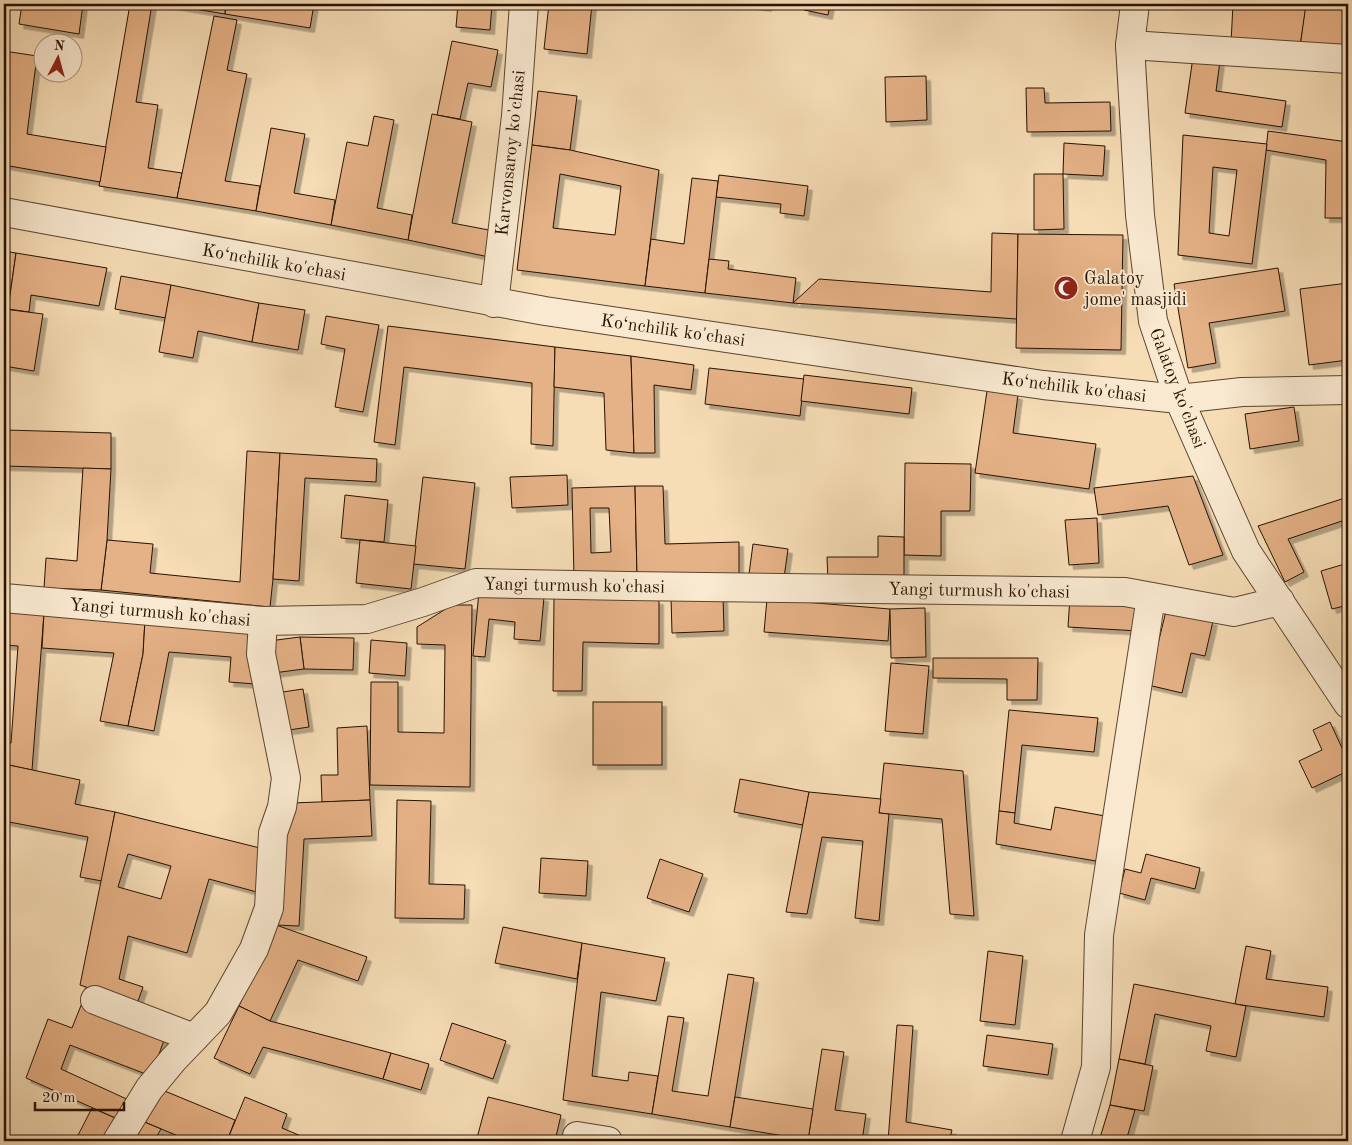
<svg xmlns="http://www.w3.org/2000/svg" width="1352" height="1145" font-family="'Old Standard TT',serif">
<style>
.building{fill:#e5b186;stroke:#261100;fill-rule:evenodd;filter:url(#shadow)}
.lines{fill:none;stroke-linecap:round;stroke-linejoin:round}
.minor-casing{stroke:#5a442e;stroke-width:30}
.minor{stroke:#f9e9d0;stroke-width:28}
.labels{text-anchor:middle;stroke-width:4;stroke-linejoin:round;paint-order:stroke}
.street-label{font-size:18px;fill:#261100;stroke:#f9e9d0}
.poi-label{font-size:18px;fill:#261100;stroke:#f9e9d0;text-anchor:start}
</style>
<defs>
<filter id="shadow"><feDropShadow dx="4.5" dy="4.5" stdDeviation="0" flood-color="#0004"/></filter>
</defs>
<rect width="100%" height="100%" fill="#f6ddb6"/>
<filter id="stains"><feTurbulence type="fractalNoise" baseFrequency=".004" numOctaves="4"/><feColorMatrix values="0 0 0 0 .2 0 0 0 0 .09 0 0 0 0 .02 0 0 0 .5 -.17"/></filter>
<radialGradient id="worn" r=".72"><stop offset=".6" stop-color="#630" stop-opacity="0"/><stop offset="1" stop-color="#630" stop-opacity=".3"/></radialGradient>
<!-- building -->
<g class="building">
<path d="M22,4H83L79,34L19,24Z"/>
<path d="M130,4H152L136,102L158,105L148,168L182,173L177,198L99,186Z"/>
<path d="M165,4H226L225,14Z"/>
<path d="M226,4H314L310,28L225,14Z"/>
<path d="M458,4H492L490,30L456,27Z"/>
<path d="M549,4H592L587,54L544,49Z"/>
<path d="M747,4H767V7Z"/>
<path d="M805,4H830L828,15L804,10Z"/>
<path d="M1047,4H1123V6Z"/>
<path d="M1233,4L1306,8L1300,47L1231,43Z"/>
<path d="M1306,4H1348V49L1300,47Z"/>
<path d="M214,16L237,20L227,70L247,74L225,181L260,186L256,211L177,198Z"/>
<path d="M452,41L498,50L491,87L468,83L460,119L437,115Z"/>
<path d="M4,51L37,56L27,134L106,147L100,182L4,165Z"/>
<path d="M1193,57L1220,61L1216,91L1286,101L1282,127L1185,113Z"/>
<path d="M926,76L927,120L886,122L885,77Z"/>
<path d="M1026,88H1044L1045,103L1110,102L1111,131L1027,132Z"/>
<path d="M538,91L577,96L570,150L532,145Z"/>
<path d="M432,114L472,122L452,223L494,231L489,257L408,240Z"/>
<path d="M374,116L394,120L377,208L412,215L408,240L331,225L347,142L368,146Z"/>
<path d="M271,128L305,134L294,193L335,200L331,225L256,211Z"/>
<path d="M1268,131L1348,142V218H1325L1326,160L1266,150Z"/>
<path d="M1183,135L1267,144L1252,264L1178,255ZM1213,167L1237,170L1229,236L1209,233Z"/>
<path d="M1064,143L1105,146L1103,176L1063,174Z"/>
<path d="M532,145L570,150L659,170L645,286L517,270ZM560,174L621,186L615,235L553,228Z"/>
<path d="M1034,174H1063L1064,229L1034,230Z"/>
<path d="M719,175L808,186L804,216L780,213L781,204L716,197Z"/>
<path d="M692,178L718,181L705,293L645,286L651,239L684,244Z"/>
<path d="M992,233L1018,234L1017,319L793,303L819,279L991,292Z"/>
<path d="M1018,234L1123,235L1121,350L1016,348Z"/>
<path d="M4,251L16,253L8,309H4Z"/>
<path d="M16,253L107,268L99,306L31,295L29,312L8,309Z"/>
<path d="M709,259L729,261L728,269L796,278L793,303L705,293Z"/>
<path d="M1278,268L1285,311L1209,323L1216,363L1188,368L1174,284Z"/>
<path d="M121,276L171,285L166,318L115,309Z"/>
<path d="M1348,283V360L1309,365L1300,289Z"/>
<path d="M171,285L259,303L252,342L198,331L193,358L159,352Z"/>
<path d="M259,303L305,310L298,350L252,342Z"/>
<path d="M4,309L43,314L34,371L4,366Z"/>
<path d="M326,316L379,325L363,412L335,407L345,349L321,344Z"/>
<path d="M388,326L555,347L553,446L531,444L532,383L404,367L395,445L374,442Z"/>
<path d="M555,347L631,356L634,453L606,450L604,393L554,387Z"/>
<path d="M631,356L694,365L691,390L654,385L655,453H634Z"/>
<path d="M709,368L804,379L800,416L705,404Z"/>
<path d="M804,375L912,388L909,414L801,401Z"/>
<path d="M987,391L1018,395L1013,433L1096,444L1089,489L975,473Z"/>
<path d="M1294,407L1299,441L1250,449L1245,414Z"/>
<path d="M5,430L111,433V469L4,466Z"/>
<path d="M247,451L280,453L273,579L270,607L101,590L107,540L153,544L150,573L240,582Z"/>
<path d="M280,453L377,459L376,482L305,478L299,581L273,579Z"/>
<path d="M905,463L971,464L970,511H941V556L904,555Z"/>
<path d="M83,468L111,469L107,540L101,590L44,588L46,558L77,561Z"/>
<path d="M567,475L568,505L512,508L510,477Z"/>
<path d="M1193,476L1223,555L1189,565L1168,506L1098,515L1094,488Z"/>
<path d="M423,477L475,483L465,569L413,564Z"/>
<path d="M635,486L637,576L574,578L572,488ZM590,508H609L611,552L591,553Z"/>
<path d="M635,486H663L665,544L739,542V574L637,576Z"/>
<path d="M345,495L388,500L384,542L341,538Z"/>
<path d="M1348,497V519L1288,539L1304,572L1285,582L1258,526Z"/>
<path d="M1097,518L1099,563L1069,565L1065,520Z"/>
<path d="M878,536L904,537V582L828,581L827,557H878Z"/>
<path d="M360,540L416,546L411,589L356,583Z"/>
<path d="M753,544L788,549L784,578L749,574Z"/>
<path d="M1348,563V605L1332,609L1321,571Z"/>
<path d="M479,591L544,597L540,641L514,639L515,622L489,619L485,657L473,656Z"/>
<path d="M723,595L724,631L672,633L671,597Z"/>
<path d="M1070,597L1140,600L1139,631L1068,627Z"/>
<path d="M554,598L659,600V644L583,642L582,691H553Z"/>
<path d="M767,599L890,609L888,641L764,632Z"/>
<path d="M452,605H472L470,787L370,785L371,682H398V732L444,733L445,645L417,644V627Z"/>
<path d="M925,608L926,657L891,658L890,609Z"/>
<path d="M4,610L44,613L32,770L4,764V742L11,743L18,646L4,645Z"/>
<path d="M1166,611L1213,621L1205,656L1191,653L1182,693L1148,685Z"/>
<path d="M44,613L145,620L143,654L128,726L100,721L114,653L42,648Z"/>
<path d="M145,620L258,631L255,684L229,682L231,657L169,652L154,731L128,726L143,654Z"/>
<path d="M300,637L354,638L353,670L304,669Z"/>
<path d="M300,637L304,669L273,673L269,641Z"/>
<path d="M371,640L407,643L405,676L369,673Z"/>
<path d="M933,658H1038L1037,700H1007V679L933,678Z"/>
<path d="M891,663L929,666L923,734L885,731Z"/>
<path d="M303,689L309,727L282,731L276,693Z"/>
<rect x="593" y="702" width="69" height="63"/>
<path d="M1009,710L1098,718L1094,752L1022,745L1015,813L999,811Z"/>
<path d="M1330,722L1348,761V771L1312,788L1299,761L1322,750L1313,730Z"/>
<path d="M367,726L370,800L322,802L321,775H338L337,728Z"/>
<path d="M884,763L963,771L974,916L950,914L942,819L879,813Z"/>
<path d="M4,764L80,780L75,804L115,812L102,881L80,877L88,837L4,821Z"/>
<path d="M740,779L809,792L803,825L734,812Z"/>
<path d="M809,792L881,799L879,813L889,814L879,921L855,918L863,841L822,837L807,914L786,912Z"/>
<path d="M370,800L372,836L304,839L299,926L276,925L283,812L292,803Z"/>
<path d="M397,800L431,801L429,884L465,885L464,919L395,918Z"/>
<path d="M1055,807L1105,816L1096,861L996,844L999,811L1015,813L1014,823L1051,830Z"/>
<path d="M115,812L268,850L264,894L209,879L187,953L128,936L119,979L143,987L137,1004L80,985ZM128,854L171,866L161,899L118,887Z"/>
<path d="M1146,854L1200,868L1195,889L1151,878L1145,900L1119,893L1125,869L1141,873Z"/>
<path d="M541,858L588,861L586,896L539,893Z"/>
<path d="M660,859L703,874L689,912L647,898Z"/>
<path d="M276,925L367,957L358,981L298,960L270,1021L239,1006Z"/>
<path d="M503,927L582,943L577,979L495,963Z"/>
<path d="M582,943L665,958L656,1001L601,992L592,1076L628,1081L629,1072L658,1076L652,1114L563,1100Z"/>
<path d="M1246,946L1271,951L1266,979L1328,987L1324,1017L1235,1004Z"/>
<path d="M988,951L1023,956L1015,1025L980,1021Z"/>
<path d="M728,974L754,978L730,1127L652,1114L668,1016L684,1018L672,1091L708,1096Z"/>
<path d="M1134,984L1246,1006L1236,1057L1206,1051L1211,1026L1155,1014L1145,1064L1119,1059Z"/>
<path d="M82,1003L166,1035L151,1076L70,1045L61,1069L131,1101L122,1121L26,1078L48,1019L72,1028Z"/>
<path d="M239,1006L270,1021L391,1053L383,1079L263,1047L250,1074L214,1058Z"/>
<path d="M452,1023L506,1041L493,1079L440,1060Z"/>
<path d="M897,1025L913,1026L906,1122L952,1130L949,1141H888Z"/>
<path d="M987,1035L1053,1044L1048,1075L983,1066Z"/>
<path d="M822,1049L844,1052L835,1110L866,1114L862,1141H817L808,1140Z"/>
<path d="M391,1053L429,1064L421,1090L383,1079Z"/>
<path d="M1119,1059L1153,1066L1144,1111L1110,1105Z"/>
<path d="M155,1087L235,1120L227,1141H190L135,1118Z"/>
<path d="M245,1097L287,1114L282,1128L301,1136L299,1141H227Z"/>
<path d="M488,1097L561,1115L555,1141H492L477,1138Z"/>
<path d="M735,1097L813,1109L808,1140L730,1127Z"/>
<path d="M1110,1105L1135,1110L1126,1141H1099Z"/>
<path d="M92,1108L122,1121L110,1141H75Z"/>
<path d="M135,1118L161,1129L154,1141H122Z"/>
</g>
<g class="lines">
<defs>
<g id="minor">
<path d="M1135,4L1130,45L1140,215L1153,321L1179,399L1246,551L1348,704"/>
<path d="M1130,45L1348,59"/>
<path d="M4,212L545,311L1043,385L1179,399L1242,392L1348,390"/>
<path d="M494,303L516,116L524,4"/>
<path d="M4,598L263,621L367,619L423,602L476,583L627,586L1125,592L1234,612L1280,601"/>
<path d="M95,1000L194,1038"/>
<path d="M577,1136L608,1141"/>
<path d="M117,1141L149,1089L173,1060L218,1013L254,949L269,908L273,833L282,807L286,778L261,654L263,621"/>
<path d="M1075,1141L1096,1067L1099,935L1151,597"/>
</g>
</defs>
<!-- minor casing -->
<use href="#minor" class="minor-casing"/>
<!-- minor -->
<use href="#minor" class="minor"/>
</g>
<!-- icons -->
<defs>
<symbol id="mosque-disc" viewBox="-11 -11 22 22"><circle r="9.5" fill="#8f2418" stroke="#f9e9d0"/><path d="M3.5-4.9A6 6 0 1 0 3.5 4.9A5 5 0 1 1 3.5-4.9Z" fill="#fff"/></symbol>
</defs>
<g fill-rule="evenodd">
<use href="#mosque-disc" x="1052" y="274" width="28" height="28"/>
</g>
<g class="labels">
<!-- street labels -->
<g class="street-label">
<text transform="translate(510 153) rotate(-84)" y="6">Karvonsaroy ko'chasi</text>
<text transform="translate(274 262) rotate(10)" y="6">Ko‘nchilik ko'chasi</text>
<text transform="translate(673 330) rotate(8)" y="6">Ko‘nchilik ko'chasi</text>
<text transform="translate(1074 387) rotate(7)" y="6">Ko‘nchilik ko'chasi</text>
<text transform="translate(1178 388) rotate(69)" y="6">Galatoy ko'chasi</text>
<text transform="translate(574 585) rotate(1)" y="6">Yangi turmush ko'chasi</text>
<text transform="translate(979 590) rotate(1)" y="6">Yangi turmush ko'chasi</text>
<text transform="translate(160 612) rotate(5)" y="6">Yangi turmush ko'chasi</text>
</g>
<!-- poi labels -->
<g class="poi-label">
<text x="1084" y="284">Galatoy<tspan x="1084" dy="21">jome' masjidi</tspan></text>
</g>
</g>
<!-- margin -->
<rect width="1352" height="1145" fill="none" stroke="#f6ddb6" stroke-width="20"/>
<rect x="5" y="5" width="1342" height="1135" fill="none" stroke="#261100" stroke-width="2.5"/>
<rect x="10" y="10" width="1332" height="1125" fill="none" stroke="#261100"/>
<!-- north arrow -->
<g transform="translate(58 58) rotate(6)"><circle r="24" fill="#f9e9d0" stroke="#a5937d"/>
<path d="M0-4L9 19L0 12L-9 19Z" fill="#8f2418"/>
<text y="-8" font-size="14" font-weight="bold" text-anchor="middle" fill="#261100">N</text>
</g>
<!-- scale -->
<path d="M35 1102v8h89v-8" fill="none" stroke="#261100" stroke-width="2.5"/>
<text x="42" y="1102" font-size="15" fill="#261100" stroke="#f9e9d0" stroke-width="4" paint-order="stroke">20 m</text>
<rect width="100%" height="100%" filter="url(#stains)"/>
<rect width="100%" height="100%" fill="url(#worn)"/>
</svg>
